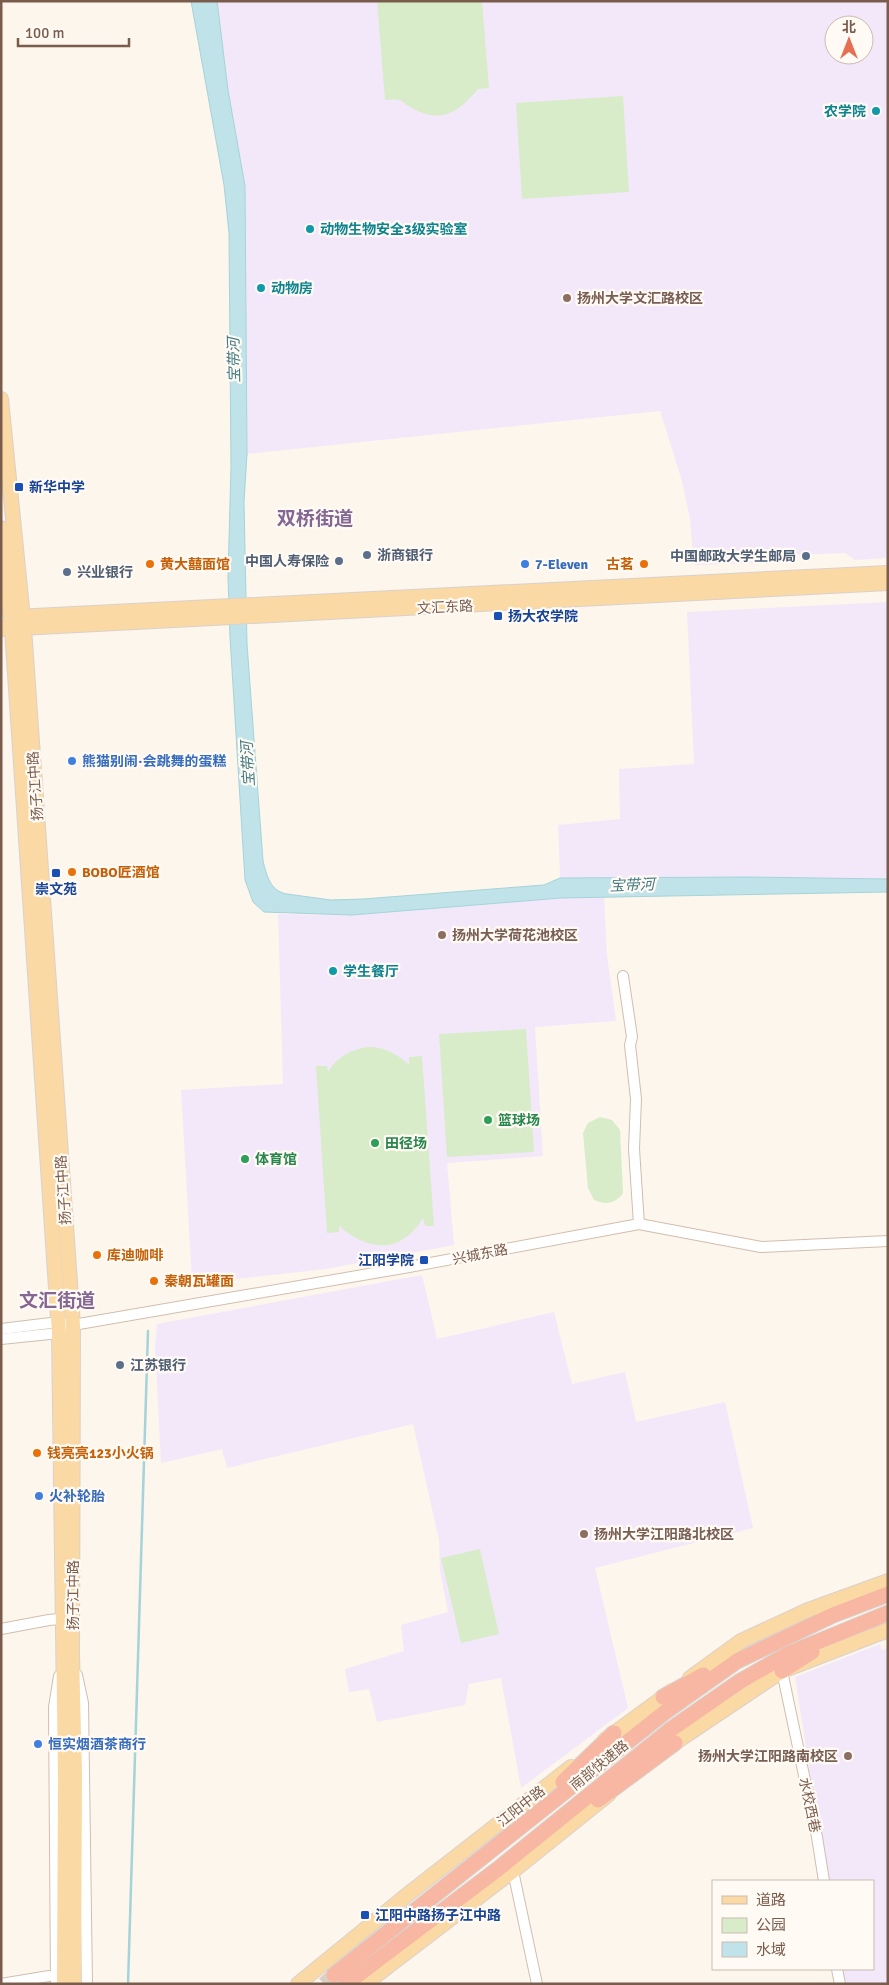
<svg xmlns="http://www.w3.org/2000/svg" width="889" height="1985" font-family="Signika,'Noto Sans SC',sans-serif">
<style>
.education{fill:#f3e8fa;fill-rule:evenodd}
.green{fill:#d8ecc9}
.water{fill:#bfe3e8;stroke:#a5d3da}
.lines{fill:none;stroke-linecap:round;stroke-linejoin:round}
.stream{stroke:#a5d3da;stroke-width:2.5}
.highway-tunnel{stroke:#dcd0c4;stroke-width:15;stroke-dasharray:15 8;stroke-linecap:butt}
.minor-casing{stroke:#d1beb0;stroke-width:12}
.major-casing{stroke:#dad1cd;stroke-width:16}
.highway-casing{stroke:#dad1cd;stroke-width:17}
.minor{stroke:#fff;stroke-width:10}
.major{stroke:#fbd9a5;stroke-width:14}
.highway{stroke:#f7b7a3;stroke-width:15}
.culture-dot{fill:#0f9aa8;stroke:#fffaf3;stroke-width:2}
.education-dot{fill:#8d6e63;stroke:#fffaf3;stroke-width:2}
.transit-dot{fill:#1a4fb4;stroke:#fffaf3;stroke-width:2}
.service-dot{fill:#5c6f8a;stroke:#fffaf3;stroke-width:2}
.food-dot{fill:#e8710a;stroke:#fffaf3;stroke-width:2}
.shop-dot{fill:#3f7fe0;stroke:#fffaf3;stroke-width:2}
.leisure-dot{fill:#2e9e5b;stroke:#fffaf3;stroke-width:2}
.labels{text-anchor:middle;stroke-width:4.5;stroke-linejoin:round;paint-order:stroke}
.culture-label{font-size:14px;font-weight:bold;fill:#0d838f;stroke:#fffaf3;text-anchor:start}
.education-label{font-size:14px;font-weight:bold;fill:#785e54;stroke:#fffaf3;text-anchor:start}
.transit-label{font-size:14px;font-weight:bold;fill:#164399;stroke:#fffaf3;text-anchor:start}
.service-label{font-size:14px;font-weight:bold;fill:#4e5e75;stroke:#fffaf3;text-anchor:start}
.food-label{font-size:14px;font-weight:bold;fill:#c56008;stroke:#fffaf3;text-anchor:start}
.shop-label{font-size:14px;font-weight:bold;fill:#366cbe;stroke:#fffaf3;text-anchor:start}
.street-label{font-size:14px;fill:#7a5c4d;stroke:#fffaf3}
.leisure-label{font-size:14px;font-weight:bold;fill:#27864d;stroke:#fffaf3;text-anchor:start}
.water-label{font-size:15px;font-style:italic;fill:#437c86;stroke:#fffaf3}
.district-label{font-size:19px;font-weight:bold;fill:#846695;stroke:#fffaf3}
</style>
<rect width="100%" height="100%" fill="#fdf6ec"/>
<!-- education -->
<g class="education">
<path d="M217,1H888V558L855,560L845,553L795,555L790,562L694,565L690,519L682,481L660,411L247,454L245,186L228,90ZM834,25H864V55H834Z"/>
<path d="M888,602V879L749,877L603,878L607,955L616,1021L535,1027L543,1156L447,1163L454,1245L326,1269L199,1283L192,1279L181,1090L283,1084L278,914L352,915L561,898L558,825L620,819L619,769L694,764L687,612Z"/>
<path d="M422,1275L437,1339L554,1312L572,1384L625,1372L636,1422L725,1402L753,1528L595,1568L628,1708L521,1788L501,1678L469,1684L465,1705L377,1722L369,1689L349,1692L345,1669L404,1651L401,1625L448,1612L440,1571L439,1540L413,1424L227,1468L222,1449L161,1463L155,1346L157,1324Z"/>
<path d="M880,1644L881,1650L888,1648V1984H843L840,1969H873V1881H827L795,1677Z"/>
</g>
<!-- green -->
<g class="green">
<path d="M377,1H482L489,88L478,89C460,110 443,125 414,109C399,101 404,98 385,100Z"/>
<path d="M623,96L629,192L522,199L516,103Z"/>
<path d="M526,1029L534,1152L447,1157L439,1034Z"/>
<path d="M368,1047C385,1047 397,1054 409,1065V1057L422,1056L434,1226H425L423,1218C401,1254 369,1252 339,1226V1232L327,1233L316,1066H327L328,1072C337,1057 351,1049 368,1047Z"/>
<path d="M600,1117L612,1120L620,1130L623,1193C615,1204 607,1205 594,1200L588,1188L583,1133L588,1123Z"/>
<path d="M480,1549L499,1634L461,1643L441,1558Z"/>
</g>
<!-- water -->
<path class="water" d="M191,1H217L228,90L245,186L247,454L244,502L247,644L263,861C267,876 270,891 287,894L331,900L363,899L544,885L560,878L749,877L888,879V892L561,898L352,915L264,912L253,902L245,880L230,637L228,577L231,467L229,233L224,185Z"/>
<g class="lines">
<!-- stream -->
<path class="stream" d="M128,1984L148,1331"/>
<!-- highway-tunnel -->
<path class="highway-tunnel" d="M324,1984L334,1975"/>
<defs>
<g id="minor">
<path d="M623,976L632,1037L630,1045L636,1099L634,1149L639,1224"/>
<path d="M1,1329L59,1322L73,1325L409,1267L639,1224L761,1247L888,1241"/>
<path d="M1,1339L59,1333L63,1331"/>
<path d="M1,1629L49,1620L69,1618"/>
<path d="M782,1671L817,1837L824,1881"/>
<path d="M77,1675L83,1703L87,1984"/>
<path d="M513,1871L537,1984"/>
<path d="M837,1969L840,1984"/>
<path d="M1,1984L49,1976"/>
<path d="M56,1984L54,1707L59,1676"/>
</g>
<g id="major">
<path d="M1,399L24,628L73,1325L72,1654L75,1774L74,1984"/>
<path d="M1,528L12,629L59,1333L65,1778L64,1984"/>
<path d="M15,617L888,573"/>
<path d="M1,629L888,583"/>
<path d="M690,1678L741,1641L808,1610L888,1581"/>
<path d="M605,1740L672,1691"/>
<path d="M667,1748L782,1671L888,1630"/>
<path d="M298,1984L407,1895L571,1767"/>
<path d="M365,1984L513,1871L609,1794"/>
</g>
<g id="highway">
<path d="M782,1671L812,1652"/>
<path d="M663,1697L703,1675"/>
<path d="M563,1782L614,1733"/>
<path d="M598,1800L675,1743"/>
<path d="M334,1975L665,1712L737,1661L833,1615L888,1594"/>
<path d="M346,1984L498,1869L670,1730L739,1682L788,1654L888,1613"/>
</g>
</defs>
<!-- minor casing -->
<use href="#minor" class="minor-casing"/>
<!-- major casing -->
<use href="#major" class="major-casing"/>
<!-- highway casing -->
<use href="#highway" class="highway-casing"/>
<!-- minor -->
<use href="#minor" class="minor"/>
<!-- major -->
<use href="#major" class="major"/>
<!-- highway -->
<use href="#highway" class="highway"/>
</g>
<!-- markers -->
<g class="culture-dot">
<circle cx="876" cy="111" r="5"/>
<circle cx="310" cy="229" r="5"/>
<circle cx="261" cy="288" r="5"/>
<circle cx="333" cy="971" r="5"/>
</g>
<g class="education-dot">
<circle cx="567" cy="298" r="5"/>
<circle cx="442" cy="935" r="5"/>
<circle cx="584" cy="1534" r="5"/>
<circle cx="848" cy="1756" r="5"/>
</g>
<g class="transit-dot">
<rect x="14" y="482" width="10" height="10" rx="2.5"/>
<rect x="493" y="611" width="10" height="10" rx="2.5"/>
<rect x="51" y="868" width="10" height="10" rx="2.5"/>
<rect x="419" y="1255" width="10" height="10" rx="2.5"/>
<rect x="360" y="1910" width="10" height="10" rx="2.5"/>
</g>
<g class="service-dot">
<circle cx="367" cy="555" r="5"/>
<circle cx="806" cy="556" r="5"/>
<circle cx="339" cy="561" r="5"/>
<circle cx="67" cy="572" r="5"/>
<circle cx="120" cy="1365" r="5"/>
</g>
<g class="food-dot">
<circle cx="150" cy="564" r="5"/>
<circle cx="644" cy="564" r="5"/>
<circle cx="72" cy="872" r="5"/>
<circle cx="97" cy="1255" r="5"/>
<circle cx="154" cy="1281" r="5"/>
<circle cx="37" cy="1453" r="5"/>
</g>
<g class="shop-dot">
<circle cx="525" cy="564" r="5"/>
<circle cx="72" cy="761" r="5"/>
<circle cx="39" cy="1496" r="5"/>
<circle cx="38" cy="1744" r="5"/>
</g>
<g class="leisure-dot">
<circle cx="488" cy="1120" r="5"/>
<circle cx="375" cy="1143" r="5"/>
<circle cx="245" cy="1159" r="5"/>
</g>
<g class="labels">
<!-- culture labels -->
<g class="culture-label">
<text x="866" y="116" text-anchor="end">农学院</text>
<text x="320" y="234">动物生物安全3级实验室</text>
<text x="271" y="293">动物房</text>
<text x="343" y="976">学生餐厅</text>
</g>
<!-- education labels -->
<g class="education-label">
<text x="577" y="303">扬州大学文汇路校区</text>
<text x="452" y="940">扬州大学荷花池校区</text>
<text x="594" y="1539">扬州大学江阳路北校区</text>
<text x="838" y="1761" text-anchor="end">扬州大学江阳路南校区</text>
</g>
<!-- transit labels -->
<g class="transit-label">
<text x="29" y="492">新华中学</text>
<text x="508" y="621">扬大农学院</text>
<text x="56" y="894" text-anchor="middle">崇文苑</text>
<text x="414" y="1265" text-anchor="end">江阳学院</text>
<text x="375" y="1920">江阳中路扬子江中路</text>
</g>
<!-- service labels -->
<g class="service-label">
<text x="377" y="560">浙商银行</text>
<text x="796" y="561" text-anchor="end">中国邮政大学生邮局</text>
<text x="329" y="566" text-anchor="end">中国人寿保险</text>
<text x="77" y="577">兴业银行</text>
<text x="130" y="1370">江苏银行</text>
</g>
<!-- food labels -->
<g class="food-label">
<text x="160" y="569">黄大囍面馆</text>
<text x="634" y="569" text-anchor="end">古茗</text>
<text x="82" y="877">BOBO匠酒馆</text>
<text x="107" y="1260">库迪咖啡</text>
<text x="164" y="1286">秦朝瓦罐面</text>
<text x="47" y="1458">钱亮亮123小火锅</text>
</g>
<!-- shop labels -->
<g class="shop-label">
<text x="535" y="569">7-Eleven</text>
<text x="82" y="766">熊猫别闹·会跳舞的蛋糕</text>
<text x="49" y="1501">火补轮胎</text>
<text x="48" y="1749">恒实烟酒茶商行</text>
</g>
<!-- street labels -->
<g class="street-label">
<text transform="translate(445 607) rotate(-3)" y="5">文汇东路</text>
<text transform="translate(35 786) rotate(-94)" y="5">扬子江中路</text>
<text transform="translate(63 1190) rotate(-94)" y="5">扬子江中路</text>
<text transform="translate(480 1254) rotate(-11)" y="5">兴城东路</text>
<text transform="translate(73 1595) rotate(-90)" y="5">扬子江中路</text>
<text transform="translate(599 1765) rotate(-39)" y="5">南部快速路</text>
<text transform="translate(810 1805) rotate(78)" y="5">水校西巷</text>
<text transform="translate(521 1806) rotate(-38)" y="5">江阳中路</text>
</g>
<!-- leisure labels -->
<g class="leisure-label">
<text x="498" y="1125">篮球场</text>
<text x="385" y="1148">田径场</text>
<text x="255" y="1164">体育馆</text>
</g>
<!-- water labels -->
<g class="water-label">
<text transform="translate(234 360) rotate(-91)" y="5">宝带河</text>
<text transform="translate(248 764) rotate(-93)" y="5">宝带河</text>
<text transform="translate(632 885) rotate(-2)" y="5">宝带河</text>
</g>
<!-- district labels -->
<g class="district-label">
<text x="315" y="525">双桥街道</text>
<text x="57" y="1307">文汇街道</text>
</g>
</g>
<!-- border -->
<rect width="889" height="1985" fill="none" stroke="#7a5c4d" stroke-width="5"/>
<!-- legend -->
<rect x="712" y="1880" width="162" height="90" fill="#fffaf3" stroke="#cabbb1"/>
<rect x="722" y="1896" width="25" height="8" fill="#fbd9a5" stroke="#cabbb1"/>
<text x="756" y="1905" font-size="15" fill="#7a5c4d">道路</text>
<rect x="722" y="1918" width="25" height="15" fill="#d8ecc9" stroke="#cabbb1"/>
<text x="756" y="1930" font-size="15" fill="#7a5c4d">公园</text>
<rect x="722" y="1942" width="25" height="15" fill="#bfe3e8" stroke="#cabbb1"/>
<text x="756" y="1955" font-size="15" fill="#7a5c4d">水域</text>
<!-- north arrow -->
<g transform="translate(849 40)"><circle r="24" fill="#fffaf3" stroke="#cabbb1"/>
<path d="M0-4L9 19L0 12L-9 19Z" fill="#e76f51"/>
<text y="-8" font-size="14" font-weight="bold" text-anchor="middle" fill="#7a5c4d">北</text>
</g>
<!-- scale -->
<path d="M18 38v8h111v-8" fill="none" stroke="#7a5c4d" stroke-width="2.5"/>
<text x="25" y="38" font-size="15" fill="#7a5c4d" stroke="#fffaf3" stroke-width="4" paint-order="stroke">100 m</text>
</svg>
